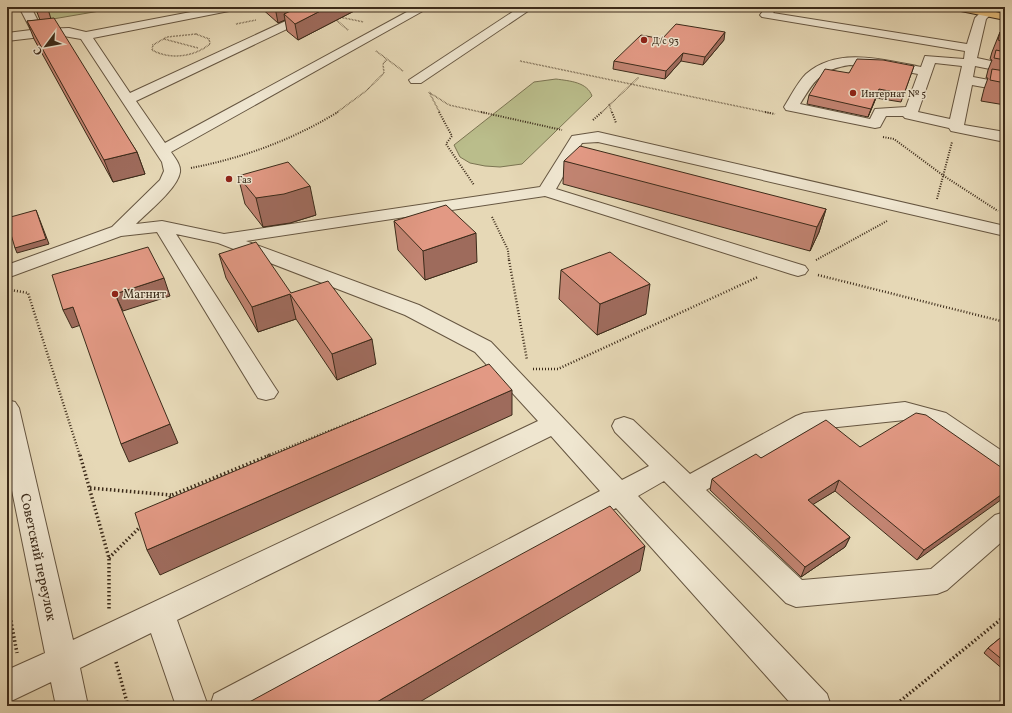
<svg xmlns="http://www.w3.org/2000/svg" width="1012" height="713" font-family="Vollkorn,serif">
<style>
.green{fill:#babd8b;stroke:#7b7452}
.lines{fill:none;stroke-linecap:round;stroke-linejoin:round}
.minor-casing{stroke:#665641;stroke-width:2}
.major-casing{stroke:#3c2b1a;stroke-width:2}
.path-far3{stroke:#3c2b1a;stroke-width:1.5;stroke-dasharray:0.5 1;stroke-linecap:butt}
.path-far2{stroke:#3c2b1a;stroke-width:2;stroke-dasharray:1 1.5;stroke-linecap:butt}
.path-far1{stroke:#3c2b1a;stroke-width:2.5;stroke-dasharray:1 2;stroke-linecap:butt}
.path{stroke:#3c2b1a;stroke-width:3.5;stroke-dasharray:1.5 2.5;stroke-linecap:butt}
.minor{fill:#efe6d0;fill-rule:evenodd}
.major{fill:#e3bc7b;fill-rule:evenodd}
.wall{fill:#c28472;stroke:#3c2b1a}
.shaded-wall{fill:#9e6b5c;stroke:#3c2b1a}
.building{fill:#e29984;stroke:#3c2b1a}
.poi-dot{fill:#8f2418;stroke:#efe6d0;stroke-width:1.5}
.labels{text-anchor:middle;stroke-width:3;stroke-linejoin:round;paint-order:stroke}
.far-poi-label{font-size:10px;fill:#3c2b1a;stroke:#efe6d0;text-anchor:start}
.poi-label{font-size:12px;fill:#3c2b1a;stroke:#efe6d0;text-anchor:start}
.near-street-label{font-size:14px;fill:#3c2b1a;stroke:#efe6d0}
</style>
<rect width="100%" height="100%" fill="#e6d8b6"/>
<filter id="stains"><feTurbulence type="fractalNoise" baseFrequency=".005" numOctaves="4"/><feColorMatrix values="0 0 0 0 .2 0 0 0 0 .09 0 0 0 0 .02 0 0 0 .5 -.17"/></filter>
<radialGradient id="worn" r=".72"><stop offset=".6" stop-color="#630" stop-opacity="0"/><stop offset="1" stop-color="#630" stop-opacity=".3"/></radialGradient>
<!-- green -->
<g class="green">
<path d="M40,7H123L47,20Z"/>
<path d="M556,79C570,81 587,82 592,96L522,164L500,167L485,166L470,163L460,157L454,145L534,82Z"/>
</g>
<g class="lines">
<defs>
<g id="minor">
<path d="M19,7H31L42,29L69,28L86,32L217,7H240L234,10L93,38L130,93L316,7H331L329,9L136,101L165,143L416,7H430L171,152C175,158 181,165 180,172C178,188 148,212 136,224L162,221L224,234L540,187L572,136L598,132L1005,226V236L598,142L582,143L556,189L805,266L808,270L805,274L798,276L791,274L545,196L246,241L419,305L491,342L622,480L649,466L615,432L612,426L615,420L624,417L633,420L690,474L796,416L804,413L905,402L946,413L1005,453V476L996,473L931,426L905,420L809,430L706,490L802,580L931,569L995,515L1005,512V539L947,590L937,594L796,607L786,603L664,481L638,496L827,694L831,706H793L616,508L259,706H210L214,694L600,491L551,436L177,620L208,706H176L151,633L80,668L88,706H56L51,682L7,703V670L45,653L7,466V400L15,402L19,408L73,640L538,421L475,352L405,315L218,243L176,234L274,386L278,392L274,398L266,400L258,398L157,232L121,236L7,278V265L112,227L160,180L164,171L162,162L81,39L58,35L7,41V33L31,30Z"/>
<path d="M520,7H534L421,83H411L409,80Z"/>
<path d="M766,7H778L773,13L967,44L975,18L982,11H990L992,13L986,19L977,58L1005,64V72L975,66L973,77L1005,83V91L972,85L964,125L1005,132V142L951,131L949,128L905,118L903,116H886L880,127L875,128L786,110L784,107C791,96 797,83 806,74C838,46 884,60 921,67L925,56L964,59L965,51L762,17L760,15ZM935,63L962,66L950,119L918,112ZM850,65L881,67L918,74L906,107L875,109L870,119L800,104C814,81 821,69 850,65Z"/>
</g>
<path id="major" d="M950,7H973L1005,14V20L956,10Z"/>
</defs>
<!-- minor casing -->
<use href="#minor" class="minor-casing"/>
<!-- major casing -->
<use href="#major" class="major-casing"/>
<!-- path-far3 -->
<g class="path-far3">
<path d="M339,17L364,22"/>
<path d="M335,19L348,30"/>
<path d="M236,24L256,20"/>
<path d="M196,34L209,39L210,44C194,57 170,60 152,50L153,45L167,37Z"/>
<path d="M164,39L198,48"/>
<path d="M376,51L403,71"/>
<path d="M520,61L770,113"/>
<path d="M429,92L440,113"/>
<path d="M430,93L449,105L485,113"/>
<path d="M609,104L612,113"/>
<path d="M336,113L366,91L384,73L383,64L387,59"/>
<path d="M601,113L639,77"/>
</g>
<!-- path-far2 -->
<g class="path-far2">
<path d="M439,112L452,136L446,144L474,185"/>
<path d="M481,112L562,130"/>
<path d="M612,112L616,123"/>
<path d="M765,112L775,114"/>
<path d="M593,120L602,112"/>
<path d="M883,137L894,139L944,176L998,211"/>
<path d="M191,168C243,158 292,140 338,112"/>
<path d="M937,199L952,142"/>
<path d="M492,217L508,250L509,261"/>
<path d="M816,260L887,221"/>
</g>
<!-- path-far1 -->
<g class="path-far1">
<path d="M509,260L527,360"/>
<path d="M818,275L1005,322"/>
<path d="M11,290L28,293L80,456"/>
<path d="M533,369H558L758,277"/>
<path d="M267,456L379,411"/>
</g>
<!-- path -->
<g class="path">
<path d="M80,455L109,558V610"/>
<path d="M90,488L171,495"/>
<path d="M167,501L172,495L270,455"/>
<path d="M109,558L142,525"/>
<path d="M7,601L17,653"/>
<path d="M116,662L128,706"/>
<path d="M894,706L1005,616"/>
</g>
<!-- minor -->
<use href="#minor" class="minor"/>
<!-- major -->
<use href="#major" class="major"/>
</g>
<!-- wall -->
<g class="wall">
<path d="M35,7L48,9L51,19L137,152L145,174L113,182L34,39L27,21L40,20Z"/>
<path d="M260,7H371L363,11L356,10L298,40L287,31L285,20L278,23Z"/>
<path d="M1000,32L1005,33V105L981,101L984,89L988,78H986L988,70L992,60L990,59L992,52Z"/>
<path d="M724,40L703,65L681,61L665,79L613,69L614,61Z"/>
<path d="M914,66L901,102L876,98L868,117L807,104L809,95L849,73Z"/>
<path d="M564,161L826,209L819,232L810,251L563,184Z"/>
<path d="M238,176L316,215L290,223L263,227L245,204Z"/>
<path d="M394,221L477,262L425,280L398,250Z"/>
<path d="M219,254L291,293L376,364L337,380L296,319L258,332L226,278Z"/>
<path d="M561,270L646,314L597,335L559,299Z"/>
<path d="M860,447L1005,470L917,560L835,491L813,504L850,537L845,547L801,577L710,490L712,479L761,458Z"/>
<path d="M1005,634V671L984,653L988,648Z"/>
</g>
<!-- shaded-wall -->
<g class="shaded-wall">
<path d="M275,7H312L284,14L285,20L278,23Z"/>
<path d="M328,7H356V10L298,40L295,24Z"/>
<path d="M362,7H371L363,11Z"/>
<path d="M725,32L724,40L703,65L705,57Z"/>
<path d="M683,53L681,61L665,79L666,71Z"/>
<path d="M879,89L876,98L868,117L871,109Z"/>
<path d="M137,152L145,174L113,182L104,160Z"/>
<path d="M310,186L316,215L290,223L263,227L256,198Z"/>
<path d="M826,209L819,232L810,251L817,227Z"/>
<path d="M36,210L49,244L17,253L15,248Z"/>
<path d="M476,233L477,262L425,280L423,251Z"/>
<path d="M164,278L170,296L123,311L115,294Z"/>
<path d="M650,284L646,314L597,335L600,304Z"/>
<path d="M290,294L296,319L258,332L252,307Z"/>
<path d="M73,307L81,325L72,328L63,310Z"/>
<path d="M372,339L376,364L337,380L332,354Z"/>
<path d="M512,390V415L160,575L147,550Z"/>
<path d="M170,424L178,443L129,462L121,444Z"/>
<path d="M839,480L835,491L804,510L808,500Z"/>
<path d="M1005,492V497L917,560L924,550Z"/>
<path d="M850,537L845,547L801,577L805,567Z"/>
<path d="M645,546L640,571L413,706H370Z"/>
</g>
<!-- building -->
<g class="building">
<path d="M35,7H47L48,9H36Z"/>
<path d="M300,7H328L295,24L284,14Z"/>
<path d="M54,18L137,152L104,160L27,21Z"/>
<path d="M676,24L725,32L705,57L683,53L666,71L614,61L641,35L662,39Z"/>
<path d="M1000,32L1005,33V42L998,40Z"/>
<path d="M996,50L1005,52V60L994,58Z"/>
<path d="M857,59L883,60L914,66L904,94L879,89L871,109L809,95L825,69L849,73Z"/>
<path d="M992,69L1005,71V83L990,80Z"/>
<path d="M580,146L826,209L817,227L564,161Z"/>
<path d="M288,162L310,186L284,194L256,198L238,176Z"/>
<path d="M446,205L476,233L423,251L394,221Z"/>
<path d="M36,210L46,239L15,248L7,221V218Z"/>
<path d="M256,242L291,293L328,281L372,339L332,354L290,294L252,307L219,254Z"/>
<path d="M148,247L164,278L115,294L170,424L121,444L73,307L63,310L52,275Z"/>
<path d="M610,252L650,284L600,304L561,270Z"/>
<path d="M489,364L512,390L147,550L135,513Z"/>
<path d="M916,413L926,415L1005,470V492L924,550L839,480L808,500L850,537L805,567L712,479L756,454L761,458L826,420L860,447Z"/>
<path d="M610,506L645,546L370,706H242Z"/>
<path d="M1005,634V662L988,648Z"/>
</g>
<!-- markers -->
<g class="poi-dot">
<circle cx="644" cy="40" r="4"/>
<circle cx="853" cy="93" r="4"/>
<circle cx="229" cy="179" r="4"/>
<circle cx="115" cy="294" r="4"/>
</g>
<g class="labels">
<!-- far-poi labels -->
<g class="far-poi-label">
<text x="652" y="44">Д/с 93</text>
<text x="861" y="97">Интернат № 5</text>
<text x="237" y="183">Газ</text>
</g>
<!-- poi labels -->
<g class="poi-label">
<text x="123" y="298">Магнит</text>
</g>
<!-- near-street labels -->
<g class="near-street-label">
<text transform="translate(39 557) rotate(78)" y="5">Советский переулок</text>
</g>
</g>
<!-- margin -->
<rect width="1012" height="713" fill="none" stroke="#e6d8b6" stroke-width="24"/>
<rect x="8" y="8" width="996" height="697" fill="none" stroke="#3c2b1a" stroke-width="2"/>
<rect x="12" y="12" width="988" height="689" fill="none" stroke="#3c2b1a"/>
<!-- north arrow -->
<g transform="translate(46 46) rotate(238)" stroke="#efe6d0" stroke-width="3" paint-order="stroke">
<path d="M0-3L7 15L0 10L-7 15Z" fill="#3c2b1a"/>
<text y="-6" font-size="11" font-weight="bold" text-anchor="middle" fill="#3c2b1a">С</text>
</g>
<rect width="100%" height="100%" filter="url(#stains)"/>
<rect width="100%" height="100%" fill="url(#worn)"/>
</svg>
